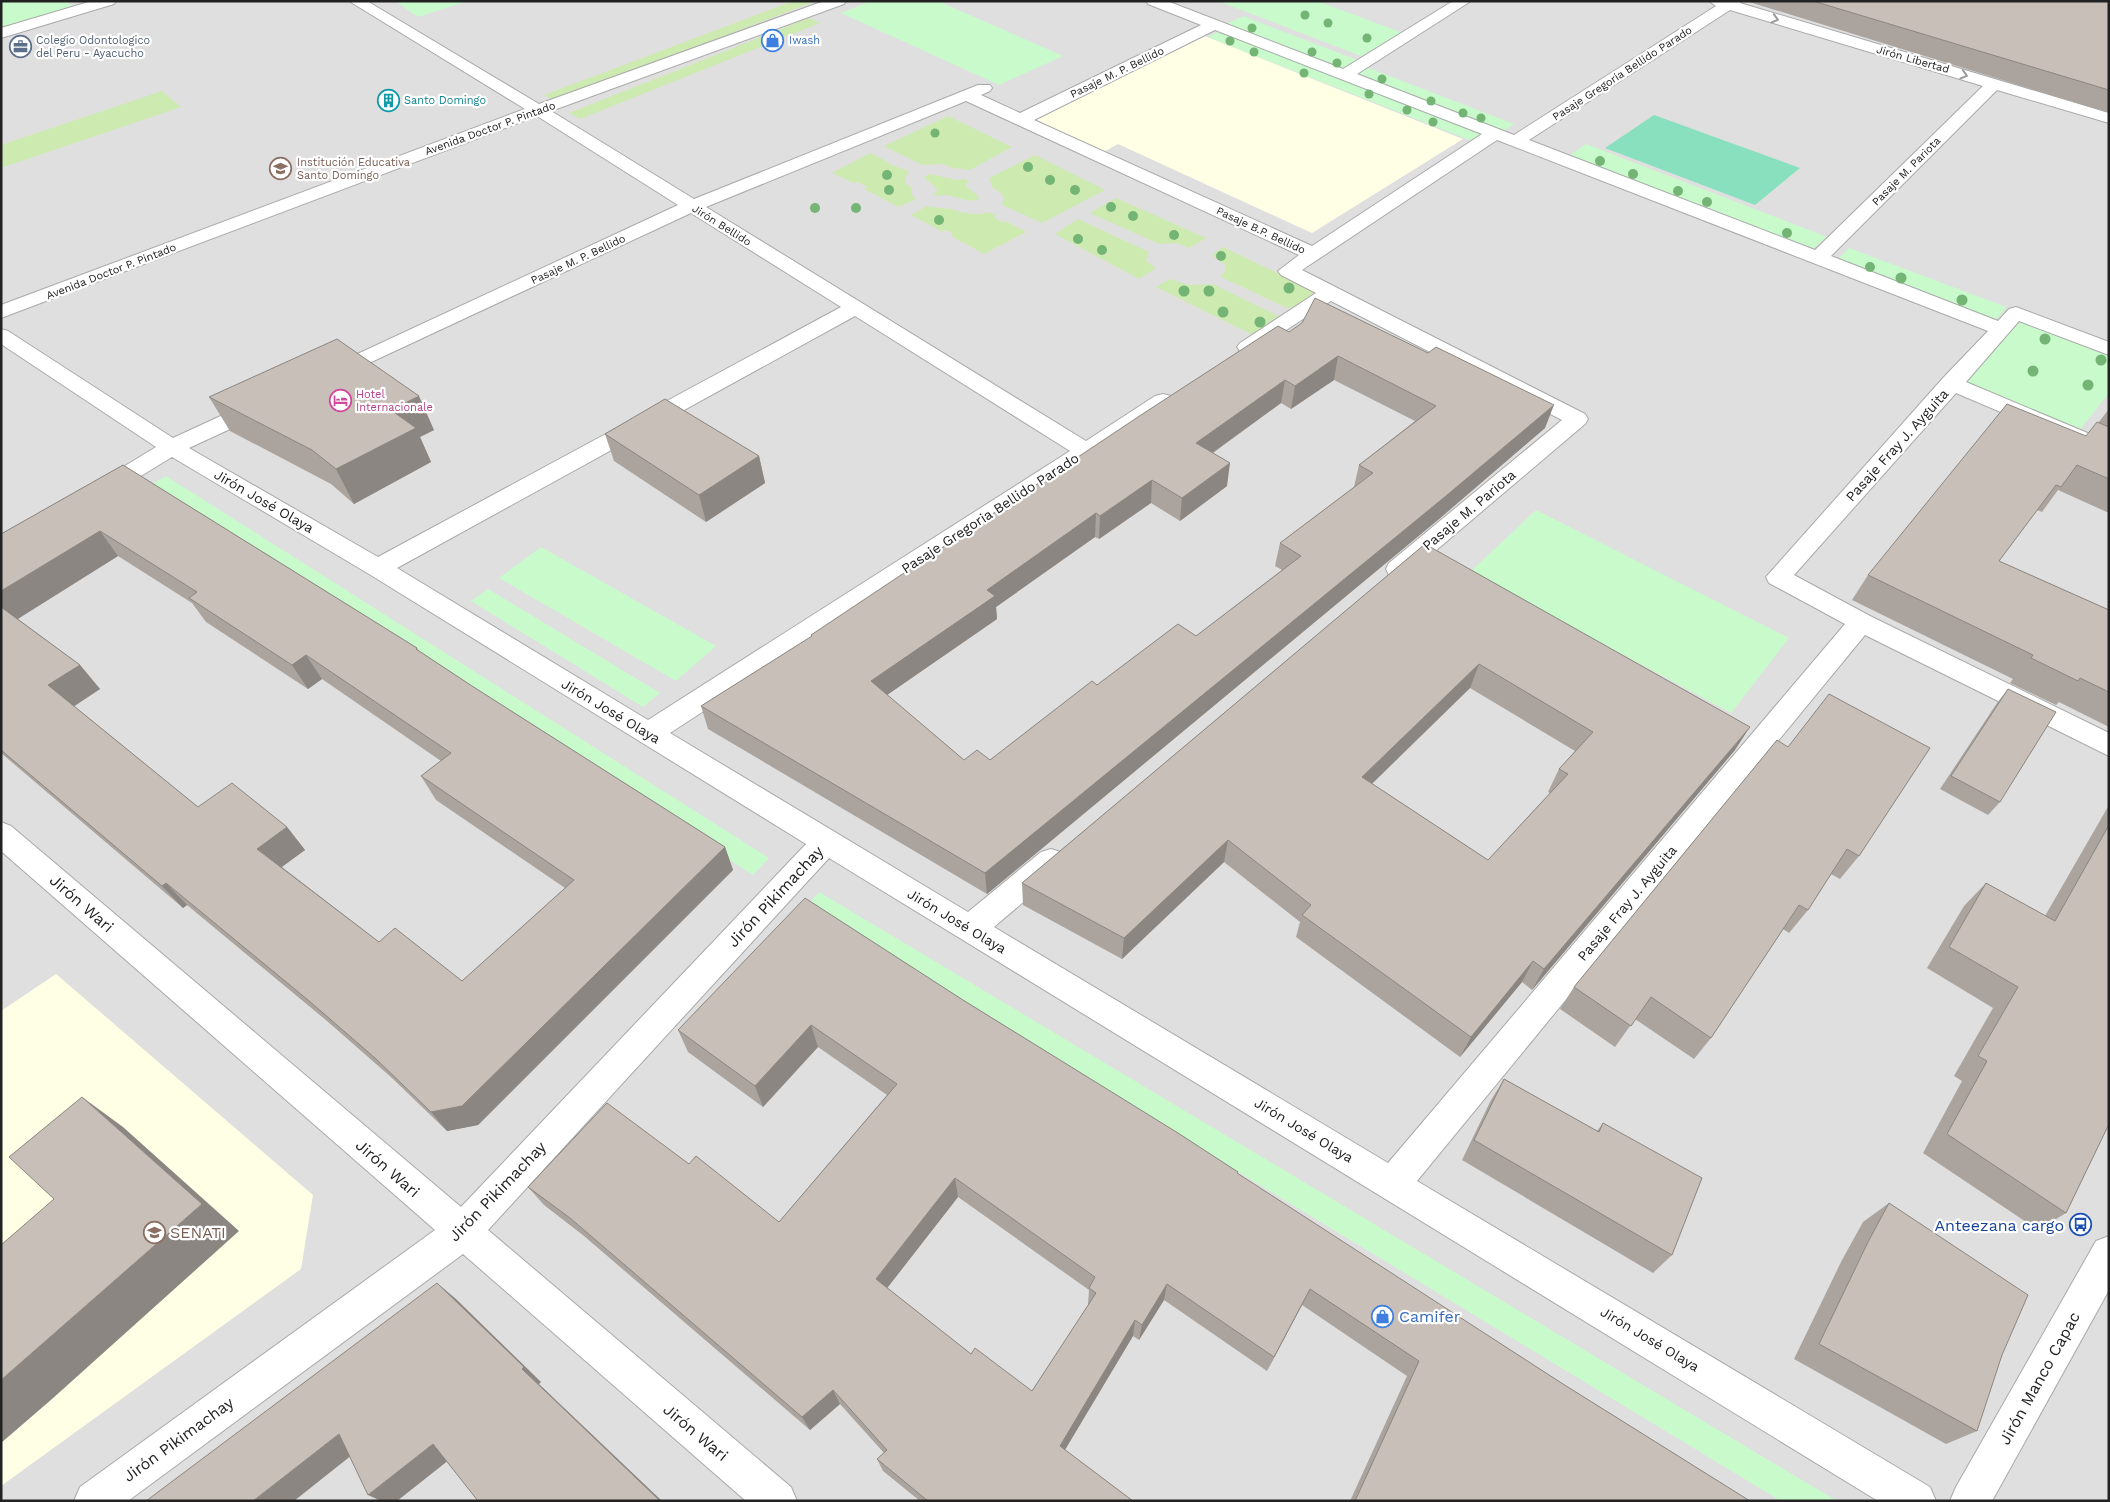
<svg xmlns="http://www.w3.org/2000/svg" width="2110" height="1502" font-family="'Work Sans',sans-serif">
<style>
.residential{fill:#e0dfdf}
.education{fill:#ffffe5}
.grass{fill:#cdebb0}
.park{fill:#c8facc}
.pitch{fill:#88e0be}
.lines{fill:none;stroke-linecap:round;stroke-linejoin:round}
.minor-casing{stroke:#a9a9a9;stroke-width:2}
.minor{fill:#fff;fill-rule:evenodd}
.tree{fill:#74b475}
.wall{fill:#aba49e;fill-rule:evenodd}
.shaded-wall{fill:#8b8681}
.building{fill:#c7bfb8;stroke:#8b8681;fill-rule:evenodd}
.oneway{stroke:#9c9c9c}
.labels{text-anchor:middle;stroke-width:4.5;stroke-linejoin:round;paint-order:stroke}
.far-service-label{font-size:11px;fill:#4e5e75;stroke:#fff;text-anchor:start}
.far-shop-label{font-size:11px;fill:#366cbe;stroke:#fff;text-anchor:start}
.far-street-label{font-size:11px;fill:#222;stroke:#fff}
.far-culture-label{font-size:11px;fill:#0d838f;stroke:#fff;text-anchor:start}
.far-education-label{font-size:11px;fill:#785e54;stroke:#fff;text-anchor:start}
.far-hotel-label{font-size:11px;fill:#b23c85;stroke:#fff;text-anchor:start}
.street-label{font-size:14px;fill:#222;stroke:#fff}
.near-street-label{font-size:16px;fill:#222;stroke:#fff}
.near-transit-label{font-size:16px;fill:#164399;stroke:#fff;text-anchor:end}
.near-education-label{font-size:16px;fill:#785e54;stroke:#fff;text-anchor:start}
.near-shop-label{font-size:16px;fill:#366cbe;stroke:#fff;text-anchor:start}
</style>
<rect width="100%" height="100%" fill="#f2efe9"/>
<!-- residential -->
<rect class="residential" x="1" y="1" width="2108" height="1500"/>
<!-- education -->
<g class="education">
<path d="M1205,36L1463,139L1312,233L1118,144L1100,154L1031,121Z"/>
<path d="M56,974L313,1195L301,1269L1,1486V1011Z"/>
</g>
<!-- grass -->
<g class="grass">
<path d="M793,1H816L554,101L544,95Z"/>
<path d="M809,18L820,23L580,119L569,113Z"/>
<path d="M162,91L181,107L1,168V145Z"/>
<path d="M948,116L1012,147L970,170L953,168L943,164L922,165L884,146Z"/>
<path d="M870,153L890,163L889,164L909,171L905,178L906,184L911,187L912,195L916,199L899,207L864,189L867,187L857,182L854,183L832,173Z"/>
<path d="M1035,155L1105,190L1042,223L1002,205L1004,199L1001,193L993,188L989,178Z"/>
<path d="M930,174L957,180L966,179L968,182L965,185L978,196L979,199L970,201L946,195L937,196L934,193L938,190L924,177Z"/>
<path d="M1116,198L1206,238L1189,248L1176,243L1159,244L1090,213Z"/>
<path d="M927,206C936,209 946,207 954,210C966,214 977,216 990,212L996,216L994,217L1003,223L1006,221L1026,232L984,254L951,236L953,234L946,230L943,232L911,215Z"/>
<path d="M1078,219L1149,252L1146,261L1156,268L1139,279L1055,234Z"/>
<path d="M1223,247L1315,291L1303,305L1287,308L1221,277L1225,271V265L1212,255Z"/>
<path d="M1170,279L1188,285L1213,284L1278,316L1253,335L1156,287Z"/>
</g>
<!-- park -->
<g class="park">
<path d="M1,1H66L75,8L1,29Z"/>
<path d="M395,1H468L418,17Z"/>
<path d="M871,1H938L1063,56L999,85L841,13Z"/>
<path d="M1218,1H1317L1403,33L1361,56Z"/>
<path d="M1243,16L1360,61L1342,71L1225,25Z"/>
<path d="M1219,31L1482,134L1472,141L1208,37Z"/>
<path d="M1366,67L1514,124L1502,132L1354,74Z"/>
<path d="M1586,144L1827,237L1808,253L1566,158Z"/>
<path d="M1849,248L2006,307L1995,321L1837,260Z"/>
<path d="M2020,319L2109,353V393L2079,431L1962,382Z"/>
<path d="M166,476L769,858L753,875L149,486Z"/>
<path d="M1536,510L1789,638L1731,713L1470,572Z"/>
<path d="M541,547L716,646L676,681L499,578Z"/>
<path d="M488,589L660,693L643,707L471,601Z"/>
<path d="M819,892L1837,1501H1781L804,909Z"/>
</g>
<!-- pitch -->
<path class="pitch" d="M1654,115L1800,168L1755,205L1605,148Z"/>
<g class="lines">
<defs>
<g id="minor">
<path d="M92,1H116L114,4L1,38V28Z"/>
<path d="M349,1H367L539,104L824,1H846L844,4L551,111L694,199L978,85H990L992,88L990,91L981,95L1020,113L1201,25L1148,4L1146,1H1167L1343,69L1453,1H1471L1357,74L1514,135L1716,6L1709,1H1741L1740,3L2109,113V123L1997,90L1831,256L1998,321L2009,309L2016,307L2109,342V355L2019,321L1966,382L2109,442V458L1956,393L1794,575L1870,616L2109,733V756L1865,635L1417,1181L1930,1487L1936,1501H1878L829,858L488,1230L791,1487L797,1501H746L463,1254L128,1501H74L80,1487L435,1230L1,851V822L11,826L461,1207L806,844L369,574L172,457L108,496L100,499L92,496L88,491L92,486L156,447L1,344V329L8,331L173,438L251,402L259,400L267,402L270,407L267,412L189,448L378,557L841,307L691,213L337,378L330,380L323,378L319,374L323,370L678,205L537,116L1,318V305L525,109ZM1730,10L1983,86L1815,250L1529,140ZM1215,30L1482,134L1312,246L1034,120ZM966,101L1299,255L1278,271L1281,275L1316,293L1240,343L1237,347L1240,351L1247,353L1254,351L1331,301L1562,420L1389,563L1386,569L1389,575L1398,577L1407,575L1585,424L1588,419L1585,414L1302,270L1497,140L1988,331L1943,378L1766,577L1769,583L1845,624L1388,1163L994,927L1061,870L1066,861L1061,852L1051,849L1041,852L968,912L670,733L1171,406L1174,401L1171,396L1163,394L1155,396L1086,441L706,207ZM855,316L1070,451L648,720L397,568Z"/>
<path d="M2109,1236V1290L1992,1501H1950L1956,1487L2096,1241Z"/>
</g>
</defs>
<!-- minor casing -->
<use href="#minor" class="minor-casing"/>
<!-- minor -->
<use href="#minor" class="minor"/>
</g>
<!-- trees -->
<g class="tree">
<circle cx="1305" cy="15" r="4.5"/>
<circle cx="1328" cy="23" r="4.5"/>
<circle cx="1252" cy="28" r="4.5"/>
<circle cx="1367" cy="38" r="4.5"/>
<circle cx="1230" cy="41" r="4.5"/>
<circle cx="1254" cy="52" r="4.5"/>
<circle cx="1312" cy="52" r="4.5"/>
<circle cx="1337" cy="63" r="4.5"/>
<circle cx="1304" cy="73" r="4.5"/>
<circle cx="1382" cy="79" r="4.5"/>
<circle cx="1369" cy="94" r="4.5"/>
<circle cx="1431" cy="101" r="4.5"/>
<circle cx="1407" cy="110" r="4.5"/>
<circle cx="1463" cy="113" r="4.5"/>
<circle cx="1481" cy="118" r="4.5"/>
<circle cx="1433" cy="122" r="4.5"/>
<circle cx="935" cy="133" r="4.5"/>
<circle cx="1600" cy="161" r="5"/>
<circle cx="1028" cy="167" r="5"/>
<circle cx="1633" cy="174" r="5"/>
<circle cx="887" cy="175" r="5"/>
<circle cx="1050" cy="180" r="5"/>
<circle cx="889" cy="190" r="5"/>
<circle cx="1075" cy="190" r="5"/>
<circle cx="1678" cy="191" r="5"/>
<circle cx="1707" cy="202" r="5"/>
<circle cx="1111" cy="207" r="5"/>
<circle cx="815" cy="208" r="5"/>
<circle cx="856" cy="208" r="5"/>
<circle cx="1133" cy="216" r="5"/>
<circle cx="939" cy="220" r="5"/>
<circle cx="1787" cy="233" r="5"/>
<circle cx="1174" cy="235" r="5"/>
<circle cx="1078" cy="239" r="5"/>
<circle cx="1102" cy="250" r="5"/>
<circle cx="1221" cy="256" r="5"/>
<circle cx="1870" cy="267" r="5"/>
<circle cx="1901" cy="278" r="5.5"/>
<circle cx="1289" cy="288" r="5.5"/>
<circle cx="1184" cy="291" r="5.5"/>
<circle cx="1209" cy="291" r="5.5"/>
<circle cx="1962" cy="300" r="5.5"/>
<circle cx="1223" cy="312" r="5.5"/>
<circle cx="1260" cy="322" r="5.5"/>
<circle cx="2045" cy="339" r="5.5"/>
<circle cx="2101" cy="360" r="5.5"/>
<circle cx="2033" cy="371" r="5.5"/>
<circle cx="2088" cy="385" r="5.5"/>
</g>
<!-- wall -->
<g class="wall">
<path d="M1746,1H2109V113Z"/>
<path d="M1289,332L1545,428L1439,519L987,894L708,729L701,706L811,637V635ZM1334,380L1415,421L1359,465L1354,487L1280,543L1275,566L1282,570L1196,636L1097,685L990,760H964L887,695L997,619L996,607L1095,537L1099,539L1151,503L1180,521L1227,486L1213,453L1281,403L1291,409Z"/>
<path d="M209,397L434,430L420,437L431,462L354,504L331,484L230,431Z"/>
<path d="M2109,409V513L2058,490L2042,512L2037,510L1999,561L2109,610V727L2059,702L2056,705L2010,683L2013,679L1852,600L1868,575L2086,436L2098,423Z"/>
<path d="M605,434L759,456L765,483L706,522L614,461Z"/>
<path d="M123,465L417,648L419,651L472,686L725,847L733,870L478,1125L447,1131L392,1078L327,1021L187,905L183,908L1,753V534ZM118,556L192,603L206,622L308,689L322,679L441,761L421,776L436,800L565,888L462,981L379,942L282,867L305,850L287,827L198,807L74,706L100,689L80,665L18,619Z"/>
<path d="M1425,544L1735,750L1532,990L1522,982L1460,1057L1296,937L1300,922L1224,862L1122,959L1023,905L1022,883ZM1470,688L1575,751L1559,769L1548,792L1550,793L1488,860L1372,784Z"/>
<path d="M2008,689L2000,802L1988,815L1940,789L1997,703Z"/>
<path d="M1777,740L1859,856L1840,879L1831,874L1808,910L1789,933L1783,929L1711,1038L1694,1059L1635,1019L1615,1047L1560,1009L1574,987Z"/>
<path d="M2109,805V1124L2066,1213L2038,1230L1923,1153L1962,1081L1954,1076L1993,1008L1927,968L1964,906L1986,883L2045,916Z"/>
<path d="M963,1000L1237,1174L1563,1384L1750,1501H1350L1407,1376L1302,1305L1267,1371L1164,1300L1139,1340L1133,1336L1065,1450L1133,1501H920L883,1471L877,1459L884,1453L840,1404L810,1430L584,1236L544,1205L528,1187L689,1164L779,1222L887,1095L818,1047L763,1107L688,1052L678,1030ZM958,1197L1089,1290L1088,1304L1089,1305L1032,1391L971,1354L887,1288Z"/>
<path d="M1504,1079L1597,1131L1603,1123L1672,1255L1653,1273L1462,1160L1491,1100Z"/>
<path d="M1889,1203L1977,1431L1946,1444L1794,1359L1842,1260L1863,1222Z"/>
</g>
<!-- shaded-wall -->
<g class="shaded-wall">
<path d="M1338,356L1334,380L1291,409L1295,386Z"/>
<path d="M1285,380L1281,403L1194,466L1196,443Z"/>
<path d="M419,396L434,430L420,437L431,462L354,504L336,469L391,410Z"/>
<path d="M1554,405L1545,428L1439,519L987,894L985,873Z"/>
<path d="M759,456L765,483L706,522L699,495Z"/>
<path d="M1230,463L1227,486L1180,521L1182,498Z"/>
<path d="M1152,480L1151,503L1099,539L1100,516Z"/>
<path d="M1096,513L1095,537L996,607L997,619L874,704L871,681L987,590Z"/>
<path d="M100,531L118,556L11,623L1,612V591Z"/>
<path d="M306,655L322,679L308,689L292,665Z"/>
<path d="M1479,664L1470,688L1355,800L1362,777Z"/>
<path d="M80,665L100,689L70,709L48,685Z"/>
<path d="M1750,727L1735,750L1532,990L1544,969Z"/>
<path d="M287,827L305,850L276,871L257,849Z"/>
<path d="M1228,840L1224,862L1122,959L1124,938Z"/>
<path d="M725,847L733,870L478,1125L447,1131L431,1112Z"/>
<path d="M166,883L187,905L183,908L162,886Z"/>
<path d="M1533,961L1522,982L1460,1057L1471,1037Z"/>
<path d="M811,1025L818,1047L763,1107L755,1086Z"/>
<path d="M82,1097L123,1127L239,1231L52,1399L1,1443V1380L202,1204Z"/>
<path d="M955,1178L958,1197L881,1296L876,1279Z"/>
<path d="M437,1283L456,1299L541,1382L539,1384L662,1501H660L522,1369Z"/>
<path d="M1167,1284L1164,1300L1139,1340L1142,1325Z"/>
<path d="M1310,1289L1302,1305L1267,1371L1274,1357Z"/>
<path d="M1135,1320L1133,1336L1060,1458V1446Z"/>
<path d="M833,1390L840,1404L810,1430L802,1417Z"/>
<path d="M339,1434L362,1447L294,1501H253Z"/>
<path d="M433,1444L454,1456L397,1501H381L368,1495Z"/>
</g>
<!-- building -->
<g class="building">
<path d="M1813,1H2109V90Z"/>
<path d="M1315,298L1428,353L1436,347L1554,405L1446,496L985,873L701,706L812,636L811,635L1144,413L1278,326L1289,332L1302,323ZM1338,356L1436,406L1359,465L1373,473L1280,543L1301,556L1196,636L1178,624L1097,685L1092,681L990,760L977,750L964,760L871,681L995,596L987,590L1096,513L1100,516L1152,480L1182,498L1230,463L1196,443L1285,380L1295,386Z"/>
<path d="M337,339L419,396L391,410L416,428L336,469L312,450L209,397Z"/>
<path d="M665,399L759,456L699,495L605,434Z"/>
<path d="M2007,404L2086,436L2097,422L2109,427V479L2077,465L2061,487L2056,485L1999,561L2109,610V692L2080,678L2078,681L2031,658L2033,655L1868,575Z"/>
<path d="M123,465L417,648L416,649L472,686L725,847L462,1106L431,1112L375,1058L308,1000L166,883L162,886L1,750V607L80,665L48,685L198,807L232,783L287,827L257,849L379,942L395,928L462,981L574,880L421,776L451,753L306,655L292,665L189,598L197,592L100,531L1,591V534Z"/>
<path d="M1425,544L1750,727L1544,969L1533,961L1471,1037L1302,915L1311,905L1228,840L1124,938L1022,883ZM1479,664L1593,732L1559,769L1568,774L1488,860L1362,777Z"/>
<path d="M2008,689L2056,712L2000,802L1951,776Z"/>
<path d="M1829,694L1930,748L1859,856L1847,849L1808,910L1799,905L1711,1038L1651,997L1631,1026L1574,987L1777,740L1788,747Z"/>
<path d="M2109,825V1124L2066,1213L1947,1134L1987,1061L1978,1056L2018,987L1949,947L1986,883L2055,921Z"/>
<path d="M805,898L963,1000L1178,1133L1238,1172L1237,1173L1563,1384L1750,1501H1355L1419,1361L1310,1289L1274,1357L1167,1284L1142,1325L1135,1320L1060,1446L1133,1501H928L877,1459L887,1450L833,1390L802,1417L570,1218L528,1187L607,1103L689,1164L696,1156L779,1222L897,1084L811,1025L755,1086L678,1030ZM955,1178L1095,1277L1089,1288L1096,1293L1032,1391L975,1348L971,1354L876,1279Z"/>
<path d="M1504,1079L1599,1132L1603,1123L1702,1178L1672,1255L1474,1140Z"/>
<path d="M82,1097L202,1204L1,1380V1245L54,1199L9,1157Z"/>
<path d="M1889,1203L2028,1295L2002,1355L1977,1431L1819,1344L1868,1242Z"/>
<path d="M437,1283L524,1367L522,1369L660,1501H478L433,1444L368,1495L339,1434L253,1501H146Z"/>
</g>
<!-- one-way arrows -->
<defs><path id="oneway-chevron" d="M-2-3.5L2.5 0L-2 3.5" fill="none" stroke-width="1.6" stroke-linecap="round" stroke-linejoin="round" transform="scale(1.25)"/></defs>
<g class="oneway">
<use href="#oneway-chevron" transform="translate(1775 19) rotate(16)"/>
<use href="#oneway-chevron" transform="translate(1964 75) rotate(16)"/>
</g>
<!-- icons -->
<defs>
<symbol id="shop-ring" viewBox="-11 -11 22 22"><circle r="9.5" fill="#fff" stroke="#3f7fe0" stroke-width="1.5"/><path d="M-5-2.5h2.3a2.7 3.5 0 0 1 5.4 0H5L5.5 6h-11ZM-1.5-2.5h3a1.5 2.3 0 0 0-3 0Z" fill="#3f7fe0"/></symbol>
<symbol id="office-ring" viewBox="-11 -11 22 22"><circle r="9.5" fill="#fff" stroke="#5c6f8a" stroke-width="1.5"/><path d="M-6-3h4V-5.5h4V-3h4V5H-6ZM-1-4.5V-3h2v-1.5ZM-6 0V1H6V0Z" fill="#5c6f8a"/></symbol>
<symbol id="building-ring" viewBox="-11 -11 22 22"><circle r="9.5" fill="#fff" stroke="#0f9aa8" stroke-width="1.5"/><path d="M-4-6H4V6H1V3H-1V6H-4ZM-2.5-4.3h1.7v1.8h-1.7ZM.8-4.3h1.7v1.8H.8ZM-2.5-1h1.7V.8h-1.7ZM.8-1h1.7V.8H.8Z" fill="#0f9aa8"/></symbol>
<symbol id="school-ring" viewBox="-11 -11 22 22"><circle r="9.5" fill="#fff" stroke="#8d6e63" stroke-width="1.5"/><path d="M0-5L7-2L0 1L-7-2ZM-4 1L0 2.5L4 1V4Q0 6-4 4Z" fill="#8d6e63"/></symbol>
<symbol id="hotel-ring" viewBox="-11 -11 22 22"><circle r="9.5" fill="#fff" stroke="#d1479c" stroke-width="1.5"/><path d="M-6-4.5h1.5V1H6V5H4.5V3h-9V5H-6ZM-4 0a1.8 1.8 0 1 1 3.6 0ZM.5 0V-2.5h3Q6-2.5 6 0Z" fill="#d1479c"/></symbol>
<symbol id="bus-ring" viewBox="-11 -11 22 22"><circle r="9.5" fill="#fff" stroke="#1a4fb4" stroke-width="1.5"/><path d="M-5-6H5V4H4V6H2V4H-2V6H-4V4H-5ZM-3.5-4V0h7V-4ZM-3.5 1.2v1.5H-2V1.2ZM2 1.2v1.5H3.5V1.2Z" fill="#1a4fb4"/></symbol>
</defs>
<g fill-rule="evenodd">
<use href="#shop-ring" x="760" y="28" width="25" height="25"/>
<use href="#office-ring" x="8" y="34" width="25" height="25"/>
<use href="#building-ring" x="376" y="88" width="25" height="25"/>
<use href="#school-ring" x="268" y="156" width="25" height="25"/>
<use href="#hotel-ring" x="328" y="388" width="25" height="25"/>
<use href="#bus-ring" x="2068" y="1212" width="25" height="25"/>
<use href="#school-ring" x="142" y="1220" width="25" height="25"/>
<use href="#shop-ring" x="1370" y="1304" width="25" height="25"/>
</g>
<g class="labels">
<!-- far-service labels -->
<g class="far-service-label">
<text x="36" y="44">Colegio Odontologico<tspan x="36" dy="13">del Peru - Ayacucho</tspan></text>
</g>
<!-- far-shop labels -->
<g class="far-shop-label">
<text x="789" y="44">Iwash</text>
</g>
<!-- far-street labels -->
<g class="far-street-label">
<text transform="translate(1913 59) rotate(16)" y="4">Jirón Libertad</text>
<text transform="translate(1117 72) rotate(-26)" y="4">Pasaje M. P. Bellido</text>
<text transform="translate(1622 73) rotate(-33)" y="4">Pasaje Gregoria Bellido Parado</text>
<text transform="translate(490 128) rotate(-20)" y="4">Avenida Doctor P. Pintado</text>
<text transform="translate(1906 171) rotate(-45)" y="4">Pasaje M. Pariota</text>
<text transform="translate(722 225) rotate(32)" y="4">Jirón Bellido</text>
<text transform="translate(1261 230) rotate(25)" y="4">Pasaje B.P. Bellido</text>
<text transform="translate(578 259) rotate(-25)" y="4">Pasaje M. P. Bellido</text>
<text transform="translate(111 271) rotate(-21)" y="4">Avenida Doctor P. Pintado</text>
</g>
<!-- far-culture labels -->
<g class="far-culture-label">
<text x="404" y="104">Santo Domingo</text>
</g>
<!-- far-education labels -->
<g class="far-education-label">
<text x="297" y="166">Institución Educativa<tspan x="297" dy="13">Santo Domingo</tspan></text>
</g>
<!-- far-hotel labels -->
<g class="far-hotel-label">
<text x="356" y="398">Hotel<tspan x="356" dy="13">Internacionale</tspan></text>
</g>
<!-- street labels -->
<g class="street-label">
<text transform="translate(1897 445) rotate(-48)" y="5">Pasaje Fray J. Ayguita</text>
<text transform="translate(264 501) rotate(30)" y="5">Jirón José Olaya</text>
<text transform="translate(1469 510) rotate(-40)" y="5">Pasaje M. Pariota</text>
<text transform="translate(990 513) rotate(-33)" y="5">Pasaje Gregoria Bellido Parado</text>
<text transform="translate(611 711) rotate(31)" y="5">Jirón José Olaya</text>
<text transform="translate(1627 903) rotate(-50)" y="5">Pasaje Fray J. Ayguita</text>
<text transform="translate(957 921) rotate(31)" y="5">Jirón José Olaya</text>
<text transform="translate(1304 1130) rotate(31)" y="5">Jirón José Olaya</text>
<text transform="translate(1650 1339) rotate(31)" y="5">Jirón José Olaya</text>
</g>
<!-- near-street labels -->
<g class="near-street-label">
<text transform="translate(775 896) rotate(-47)" y="6">Jirón Pikimachay</text>
<text transform="translate(82 903) rotate(41)" y="6">Jirón Wari</text>
<text transform="translate(388 1168) rotate(41)" y="6">Jirón Wari</text>
<text transform="translate(497 1191) rotate(-46)" y="6">Jirón Pikimachay</text>
<text transform="translate(2039 1378) rotate(-61)" y="6">Jirón Manco Capac</text>
<text transform="translate(696 1432) rotate(40)" y="6">Jirón Wari</text>
<text transform="translate(178 1439) rotate(-36)" y="6">Jirón Pikimachay</text>
</g>
<!-- near-transit labels -->
<g class="near-transit-label">
<text x="2064" y="1231">Anteezana cargo</text>
</g>
<!-- near-education labels -->
<g class="near-education-label">
<text x="170" y="1238">SENATI</text>
</g>
<!-- near-shop labels -->
<g class="near-shop-label">
<text x="1399" y="1322">Camifer</text>
</g>
</g>
<!-- border -->
<rect width="2110" height="1502" fill="none" stroke="#222222" stroke-width="5"/>
</svg>
